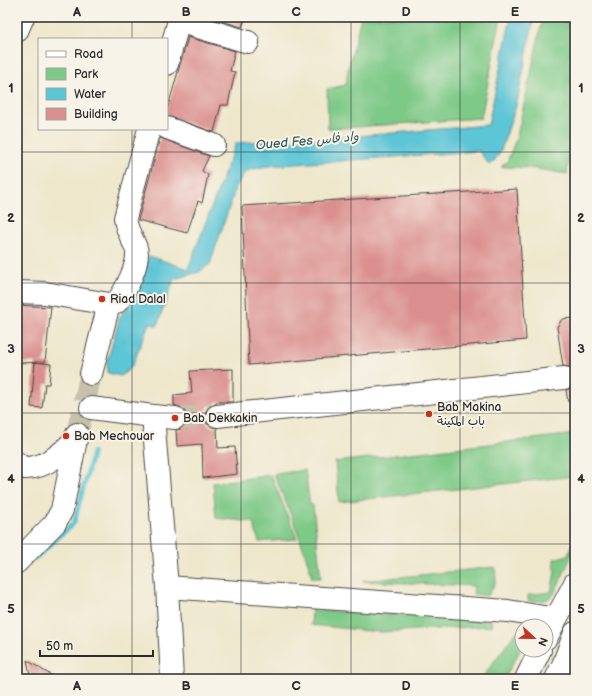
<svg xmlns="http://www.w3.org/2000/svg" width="592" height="696" font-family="'Balsamiq Sans','Playpen Sans Arabic',sans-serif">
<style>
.green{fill:#7dc987;stroke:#547a59}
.water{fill:#5bc5d6;stroke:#437880}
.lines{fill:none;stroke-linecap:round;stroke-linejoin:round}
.stream{stroke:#5bc5d6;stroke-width:4.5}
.building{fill:#da8f8e}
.minor-tunnel{stroke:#c7c1ac;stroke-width:22;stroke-dasharray:22 11;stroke-linecap:butt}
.minor-casing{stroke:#484743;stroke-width:24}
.major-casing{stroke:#484743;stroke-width:24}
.minor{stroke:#fff;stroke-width:22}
.major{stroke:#fff;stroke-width:22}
.grid{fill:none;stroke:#2b2b2b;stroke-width:1;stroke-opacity:0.55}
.poi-dot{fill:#c8321e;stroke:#f7f3e8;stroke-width:1.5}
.labels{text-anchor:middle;stroke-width:4;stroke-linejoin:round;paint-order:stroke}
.poi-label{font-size:12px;fill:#2b2b2b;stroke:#f7f3e8;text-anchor:start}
.water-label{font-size:13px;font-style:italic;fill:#39595e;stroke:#f7f3e8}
.neatline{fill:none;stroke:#2b2b2b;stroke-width:1.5}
.grid-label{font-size:13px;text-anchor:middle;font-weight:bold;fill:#2b2b2b}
</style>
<rect width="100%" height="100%" fill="#f7f3e8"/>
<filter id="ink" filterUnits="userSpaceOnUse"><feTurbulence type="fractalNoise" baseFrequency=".025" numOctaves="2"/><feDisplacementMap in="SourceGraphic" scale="8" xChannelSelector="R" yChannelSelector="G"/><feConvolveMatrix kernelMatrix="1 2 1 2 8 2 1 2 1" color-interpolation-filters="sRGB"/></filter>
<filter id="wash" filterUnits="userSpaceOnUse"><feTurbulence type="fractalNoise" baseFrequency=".012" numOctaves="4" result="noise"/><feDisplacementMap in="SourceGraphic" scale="16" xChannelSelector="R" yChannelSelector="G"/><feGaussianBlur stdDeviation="0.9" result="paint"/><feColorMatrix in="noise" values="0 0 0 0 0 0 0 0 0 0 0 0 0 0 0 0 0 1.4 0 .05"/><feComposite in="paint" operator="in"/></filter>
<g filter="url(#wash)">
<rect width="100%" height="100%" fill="#eee7cc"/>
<!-- green -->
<g class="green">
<path d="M361,17H501L481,118L328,129L327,89L346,85L348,69Z"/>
<path d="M543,17H575V91L567,174L530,168L501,167L508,160L517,136Z"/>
<path d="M575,434V476L339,502L335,462Z"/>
<path d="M305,470L310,505H313L321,578H312C303,542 288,508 274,474Z"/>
<path d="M271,475L297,539L259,542L253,522L216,518L213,483Z"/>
<path d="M575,535C575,555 562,576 554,594C547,602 538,601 528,601V595L551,592L555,572L554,559L568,555Z"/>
<path d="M495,567L496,581L488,596L473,594L474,586L362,581Z"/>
<path d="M312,610L492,621L491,626L380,632L311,625Z"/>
<path d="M519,631L522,632V647L504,679H481L516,632Z"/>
</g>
<!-- water -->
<path class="water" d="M511,17H534L517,103L501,150L495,160L489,165L479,151L268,166L249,170L244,173L236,187L210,264L199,272L174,279L157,326L149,323L132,367L121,376L108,373L107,362L120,317L130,304L149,256L188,269L236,143L268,141L310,140L488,125Z"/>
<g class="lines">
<!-- stream -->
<g class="stream">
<path d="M36,558L74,523L93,452"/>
<path d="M17,575L24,569"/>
</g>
</g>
<g id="blocks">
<!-- building -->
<g class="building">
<path d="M208,17H246L242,27Z"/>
<path d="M188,37L235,51L230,71L235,72L228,105H221L214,132L167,116V110Z"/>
<path d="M160,138L209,156L202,171L208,175L202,203L198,201L187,233L138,220Z"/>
<path d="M517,189L526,340L249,365L242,206Z"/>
<path d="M17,305L51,307L45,362L17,363Z"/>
<path d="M575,318V373L569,367L563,366L557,327L562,319Z"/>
<path d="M35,362L51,364L49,384H45L42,408L31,407Z"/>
<path d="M233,369V402H216V404L209,406L206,411L205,417L207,424L212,427L217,428L218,448L235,447L237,474L203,478L202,444L177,446L176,430L181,429L185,425L187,419L186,412L182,408L174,405V395L192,393L190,371Z"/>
<path d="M575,384V402H568L566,390L571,388Z"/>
<path d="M27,660L57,679H34L30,676Z"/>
</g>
</g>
</g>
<g filter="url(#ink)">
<use href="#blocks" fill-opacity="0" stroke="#484743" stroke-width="1"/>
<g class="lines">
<!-- minor-tunnel -->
<g class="minor-tunnel">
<path d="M175,418L217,416"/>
<path d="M77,434L91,374"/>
</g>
<defs>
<g id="minor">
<path d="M178,21L248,42"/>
<path d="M17,31L23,17"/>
<path d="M167,64L180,17"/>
<path d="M167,128L214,145"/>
<path d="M17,292L45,293L109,304L116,303C125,292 141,262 136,248C132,237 126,230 125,218L149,129"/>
<path d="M91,374L109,304"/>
<path d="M91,408L153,416L167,587"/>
<path d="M153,416L175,418"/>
<path d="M217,416L564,378"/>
<path d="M17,463C19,465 22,467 25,468C44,469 64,452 75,439"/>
<path d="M17,562L55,523L62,510L77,434"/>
<path d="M172,679L167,587L508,611L555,619"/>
</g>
<g id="major">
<path d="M546,638L575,583"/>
<path d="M526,679L540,650"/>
<path d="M556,679L563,665L575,633"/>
</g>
</defs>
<!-- minor casing -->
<use href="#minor" class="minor-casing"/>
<!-- major casing -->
<use href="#major" class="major-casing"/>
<!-- minor -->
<use href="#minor" class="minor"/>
<!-- major -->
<use href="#major" class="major"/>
</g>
</g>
<!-- grid -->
<path class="grid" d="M132,17V39M241,17V679M351,17V679M460,17V679M132,129V679M17,152H575M17,283H575M17,413H575M17,544H575"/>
<!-- markers -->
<g class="poi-dot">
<circle cx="102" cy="299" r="4"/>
<circle cx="429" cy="414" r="4"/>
<circle cx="175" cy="418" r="4"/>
<circle cx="66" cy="436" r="4"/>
</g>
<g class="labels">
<!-- poi labels -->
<g class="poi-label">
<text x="110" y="303">Riad Dalal</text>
<text x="437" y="411">Bab Makina<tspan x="437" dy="14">باب المكينة</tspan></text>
<text x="183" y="422">Bab Dekkakin</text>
<text x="74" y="440">Bab Mechouar</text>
</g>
<!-- water labels -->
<g class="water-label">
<text transform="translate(307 140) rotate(-5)" y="5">Oued Fes واد فاس</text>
</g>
</g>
<!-- margin -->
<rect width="592" height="696" fill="none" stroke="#f7f3e8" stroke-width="44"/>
<!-- legend -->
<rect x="38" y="38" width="130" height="92" fill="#f7f3e8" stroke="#a5a39c"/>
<rect x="46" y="51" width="20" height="6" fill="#ffffff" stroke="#a5a39c"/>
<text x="74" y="58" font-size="12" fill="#2b2b2b">Road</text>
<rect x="46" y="68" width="20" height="12" fill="#7dc987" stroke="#a5a39c"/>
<text x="74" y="78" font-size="12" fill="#2b2b2b">Park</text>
<rect x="46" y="88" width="20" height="12" fill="#5bc5d6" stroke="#a5a39c"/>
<text x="74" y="98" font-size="12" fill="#2b2b2b">Water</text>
<rect x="46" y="108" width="20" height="12" fill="#da8f8e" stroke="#a5a39c"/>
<text x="74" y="118" font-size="12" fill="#2b2b2b">Building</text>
<!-- north arrow -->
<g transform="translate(534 638) rotate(112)"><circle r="19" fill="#f7f3e8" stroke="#a5a39c"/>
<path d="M0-3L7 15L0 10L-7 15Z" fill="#c8321e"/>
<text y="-6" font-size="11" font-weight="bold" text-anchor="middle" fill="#2b2b2b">N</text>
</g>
<!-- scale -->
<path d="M40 650v6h113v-6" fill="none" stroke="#2b2b2b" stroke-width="2"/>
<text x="46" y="650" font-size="12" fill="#2b2b2b" stroke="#f7f3e8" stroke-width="3" paint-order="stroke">50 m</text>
<rect x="22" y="22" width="548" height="652" class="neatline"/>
<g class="grid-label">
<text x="77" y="16">A</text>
<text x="186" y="16">B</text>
<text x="296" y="16">C</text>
<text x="406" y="16">D</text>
<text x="515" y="16">E</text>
<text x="11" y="92">1</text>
<text x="581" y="92">1</text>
<text x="11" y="222">2</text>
<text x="581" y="222">2</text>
<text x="11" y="353">3</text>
<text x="581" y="353">3</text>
<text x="11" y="483">4</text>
<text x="581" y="483">4</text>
<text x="11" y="613">5</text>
<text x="581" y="613">5</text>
<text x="77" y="690">A</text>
<text x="186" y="690">B</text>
<text x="296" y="690">C</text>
<text x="406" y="690">D</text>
<text x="515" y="690">E</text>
</g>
</svg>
